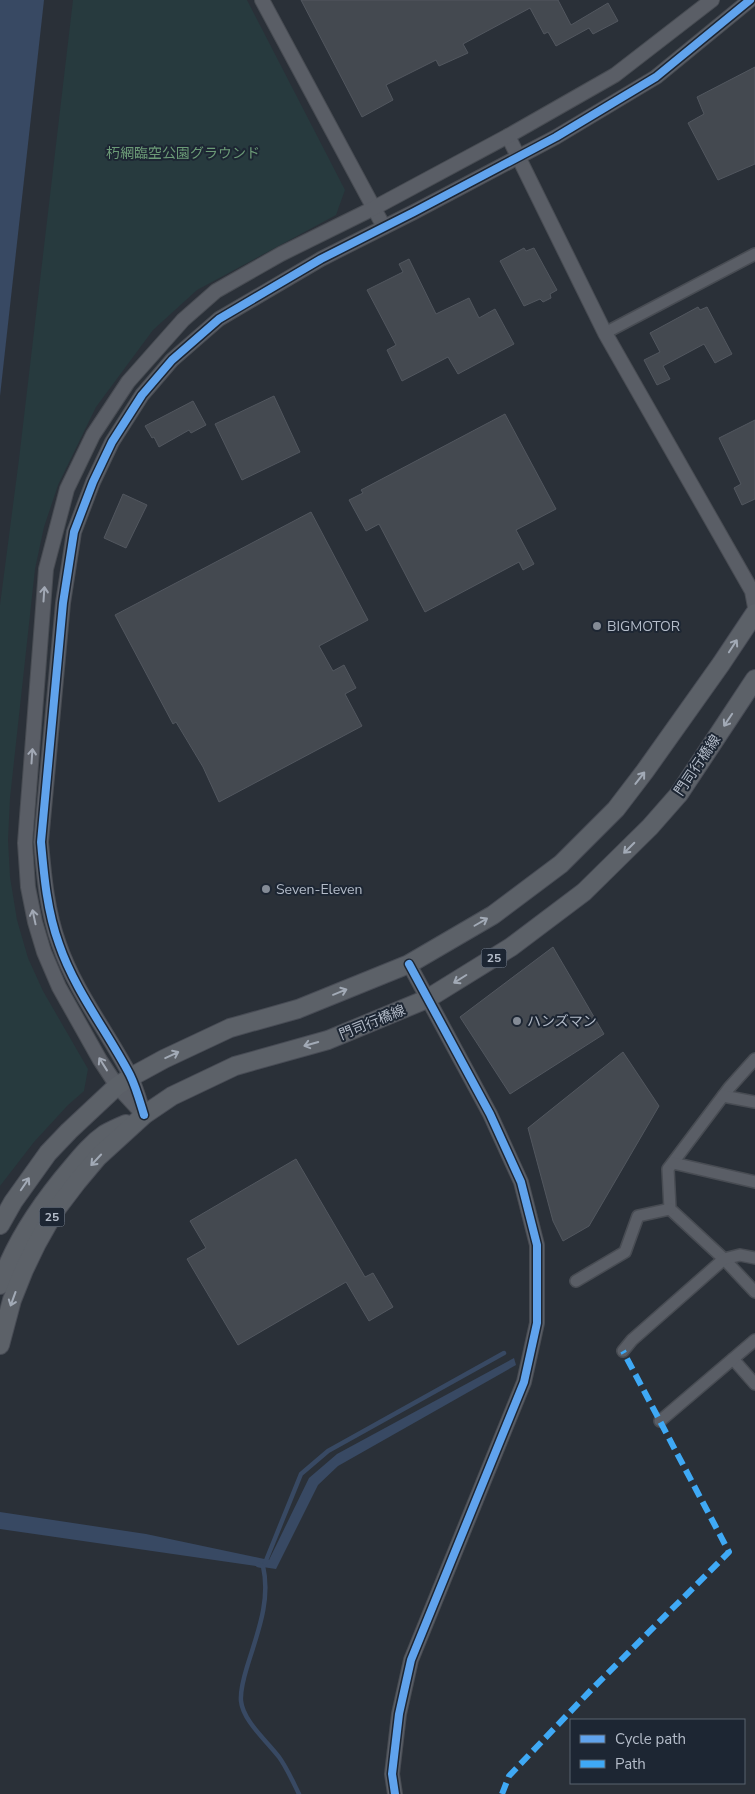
<svg xmlns="http://www.w3.org/2000/svg" width="755" height="1794" font-family="'Nunito Sans','Noto Sans JP',sans-serif">
<style>
.green{fill:#273a3e}
.water{fill:#384963}
.lines{fill:none;stroke-linecap:round;stroke-linejoin:round}
.stream{stroke:#384963;stroke-width:4.5}
.building{fill:#444950;stroke:#52575f}
.minor-casing{stroke:#484c53;stroke-width:14}
.tertiary-casing{stroke:#484c53;stroke-width:16}
.primary-casing{stroke:#484c55;stroke-width:20}
.minor{stroke:#5a5e66;stroke-width:11}
.tertiary{stroke:#5a5e66;stroke-width:14}
.primary{stroke:#5c6168;stroke-width:18}
.quiet{stroke:#3fa9f5;stroke-width:6;stroke-dasharray:12 6;stroke-linecap:butt}
.cycleway-casing{stroke:#1d2633;stroke-width:11}
.cycleway{stroke:#60a3ed;stroke-width:8}
.oneway{stroke:#a2a9b5}
.oneway2{stroke:#a2aab6}
.poi-dot{fill:#848b96;stroke:#1d2633;stroke-width:2}
.labels{text-anchor:middle;stroke-width:4;stroke-linejoin:round;paint-order:stroke}
.shield{fill:#1d2633;stroke:#878f9c;stroke-width:1}
.shield-label{font-size:12px;font-weight:bold;fill:#b4bcc9}
.park-label{font-size:14px;fill:#6b9a76;stroke:#1d2633}
.poi-label{font-size:14px;fill:#b4bcc9;stroke:#1d2633;text-anchor:start}
.street-label{font-size:14px;fill:#b4bcc9;stroke:#1d2633}
</style>
<rect width="100%" height="100%" fill="#2a3038"/>
<!-- green -->
<path class="green" d="M73,0H247L345,190L336,215L197,290L153,330L96,407L58,485L44,527L35,569L10,798L8,840L10,877L17,920L28,958L43,991L88,1069L84,1091L68,1105L34,1142L0,1186V605L19,459Z"/>
<!-- water -->
<g class="water">
<path d="M0,0H44L0,396Z"/>
<path d="M514,1358L516,1365L338,1466L318,1485L276,1569L0,1529V1512L146,1534L269,1560L309,1478L337,1454Z"/>
</g>
<g class="lines">
<!-- stream -->
<g class="stream">
<path d="M265,1563L301,1474L328,1451L504,1353"/>
<path d="M258,1565L263,1566C271,1601 257,1634 247,1667C244,1677 240,1690 241,1701C243,1721 267,1741 279,1757C287,1768 293,1782 299,1794"/>
</g>
</g>
<!-- building -->
<g class="building">
<path d="M301,0H558L571,25L608,3L618,21L593,34L589,28L556,46L548,32L544,34L530,8L463,44L468,53L439,66L436,60L386,85L393,100L362,117Z"/>
<path d="M755,67V164L718,180L688,123L704,114L697,97Z"/>
<path d="M524,248L526,251L534,248L557,290L550,294L551,298L543,302L540,299L524,306L500,261Z"/>
<path d="M409,259L436,314L469,298L479,318L495,309L514,344L458,374L448,357L402,381L387,350L396,345L367,290L403,272L399,264Z"/>
<path d="M698,307L700,310L707,307L732,354L715,363L704,344L663,366L670,379L657,385L644,360L660,352L650,333Z"/>
<path d="M274,396L300,452L242,480L215,424Z"/>
<path d="M193,401L206,425L191,433L189,430L159,447L154,437L152,438L145,426Z"/>
<path d="M505,414L556,509L516,530L534,564L523,570L519,562L425,612L379,524L366,531L349,500L363,493L361,490Z"/>
<path d="M755,420V499L742,505L734,488L741,484L719,438Z"/>
<path d="M123,494L147,505L126,548L104,538Z"/>
<path d="M311,512L368,620L319,646L333,671L344,665L356,688L345,694L362,726L219,802L203,767L176,722L173,724L115,615Z"/>
<path d="M553,947L604,1034L510,1094L460,1017Z"/>
<path d="M623,1052L659,1106L589,1226L563,1241L553,1221L528,1128Z"/>
<path d="M296,1159L365,1277L373,1273L393,1307L369,1321L346,1282L238,1345L187,1259L206,1248L190,1221Z"/>
</g>
<g class="lines">
<defs>
<g id="minor">
<path d="M605,333L755,254"/>
<path d="M755,1059L729,1088L668,1169L670,1209L724,1259L755,1292"/>
<path d="M723,1096L755,1102"/>
<path d="M673,1163L755,1182"/>
<path d="M576,1281L625,1252L638,1216L670,1209"/>
<path d="M623,1351L632,1340L724,1259L740,1255L755,1258"/>
<path d="M733,1359L755,1384"/>
<path d="M660,1421L755,1340"/>
</g>
<g id="tertiary">
<path d="M262,0L384,227"/>
<path d="M508,136L605,333L752,591L755,607"/>
<path d="M140,1111L117,1086L100,1060L59,987L44,952L35,922L28,887L25,843L46,569L67,489L93,435L128,382L183,320L216,291L281,254L374,208L508,136L615,75L712,0"/>
<path d="M144,1115C140,1102 136,1087 130,1075C107,1031 75,991 59,944C47,911 44,876 41,842L63,603L74,532L93,482L112,442L142,395L172,360L219,319L321,259L414,212L556,137L656,77L750,0"/>
<path d="M395,1794L392,1774L399,1714L411,1660L524,1382L537,1323V1245L521,1182L490,1114L409,964"/>
</g>
<g id="primary">
<path d="M0,1225L13,1202L48,1153L69,1131L117,1086L131,1077L164,1059L230,1028L298,1009L409,964L493,915L561,864L616,809L645,771L721,664L755,613"/>
<path d="M0,1285C15,1241 42,1202 72,1167C82,1155 92,1143 105,1134C112,1130 119,1127 126,1124"/>
<path d="M0,1345L12,1300L24,1270L37,1243L55,1211L77,1182L98,1157L144,1115L172,1096L235,1066L328,1040L427,999L511,947L584,892L650,827L679,794L755,679"/>
</g>
</defs>
<!-- minor casing -->
<use href="#minor" class="minor-casing"/>
<!-- tertiary casing -->
<use href="#tertiary" class="tertiary-casing"/>
<!-- primary casing -->
<use href="#primary" class="primary-casing"/>
<!-- minor -->
<use href="#minor" class="minor"/>
<!-- tertiary -->
<use href="#tertiary" class="tertiary"/>
<!-- primary -->
<use href="#primary" class="primary"/>
<!-- quiet -->
<path class="quiet" d="M502,1794L509,1776L591,1690L729,1552L623,1351"/>
<defs>
<g id="cycleway">
<path d="M144,1115C140,1102 136,1087 130,1075C107,1031 75,991 59,944C47,911 44,876 41,842L63,603L74,532L93,482L112,442L142,395L172,360L219,319L321,259L414,212L556,137L656,77L750,0"/>
<path d="M395,1794L392,1774L399,1714L411,1660L524,1382L537,1323V1245L521,1182L490,1114L409,964"/>
</g>
</defs>
<!-- cycleway casing -->
<use href="#cycleway" class="cycleway-casing"/>
<!-- cycleway -->
<use href="#cycleway" class="cycleway"/>
</g>
<!-- one-way arrows -->
<defs><path id="oneway-shaft" d="M-6 0H5M1.5-3L5.5 0L1.5 3" fill="none" stroke-width="1.6" stroke-linecap="round" stroke-linejoin="round" transform="scale(1.25)"/></defs>
<g class="oneway">
<use href="#oneway-shaft" transform="translate(44 594) rotate(-86)"/>
<use href="#oneway-shaft" transform="translate(32 756) rotate(-86)"/>
<use href="#oneway-shaft" transform="translate(34 917) rotate(-102)"/>
<use href="#oneway-shaft" transform="translate(103 1064) rotate(-122)"/>
</g>
<g class="oneway2">
<use href="#oneway-shaft" transform="translate(733 646) rotate(-57)"/>
<use href="#oneway-shaft" transform="translate(728 720) rotate(124)"/>
<use href="#oneway-shaft" transform="translate(640 778) rotate(-52)"/>
<use href="#oneway-shaft" transform="translate(629 848) rotate(135)"/>
<use href="#oneway-shaft" transform="translate(481 922) rotate(-30)"/>
<use href="#oneway-shaft" transform="translate(460 979) rotate(148)"/>
<use href="#oneway-shaft" transform="translate(340 992) rotate(-22)"/>
<use href="#oneway-shaft" transform="translate(311 1044) rotate(164)"/>
<use href="#oneway-shaft" transform="translate(172 1055) rotate(-25)"/>
<use href="#oneway-shaft" transform="translate(96 1160) rotate(133)"/>
<use href="#oneway-shaft" transform="translate(25 1184) rotate(-56)"/>
<use href="#oneway-shaft" transform="translate(13 1299) rotate(110)"/>
</g>
<!-- markers -->
<g class="poi-dot">
<circle cx="597" cy="626" r="5"/>
<circle cx="266" cy="889" r="5"/>
<circle cx="517" cy="1021" r="5"/>
</g>
<g class="labels">
<!-- shield labels -->
<g class="shield">
<rect x="481.5" y="948.5" width="25" height="19" rx="4"/>
<rect x="39.5" y="1207.5" width="25" height="19" rx="4"/>
</g>
<g class="shield-label">
<text x="494" y="962">25</text>
<text x="52" y="1221">25</text>
</g>
<!-- park labels -->
<g class="park-label">
<text x="183" y="158">朽網臨空公園グラウンド</text>
</g>
<!-- poi labels -->
<g class="poi-label">
<text x="607" y="631">BIGMOTOR</text>
<text x="276" y="894">Seven-Eleven</text>
<text x="527" y="1026">ハンズマン</text>
</g>
<!-- street labels -->
<g class="street-label">
<text transform="translate(697 765) rotate(-56)" y="5">門司行橋線</text>
<text transform="translate(372 1022) rotate(-22)" y="5">門司行橋線</text>
</g>
</g>
<!-- legend -->
<rect x="570" y="1719" width="175" height="65" fill="#1d2633" stroke="#59626f"/>
<rect x="580" y="1735" width="25" height="8" fill="#60a3ed" stroke="#59626f"/>
<text x="615" y="1744" font-size="15" fill="#b4bcc9">Cycle path</text>
<rect x="580" y="1760" width="25" height="8" fill="#3fa9f5" stroke="#59626f"/>
<text x="615" y="1769" font-size="15" fill="#b4bcc9">Path</text>
</svg>
